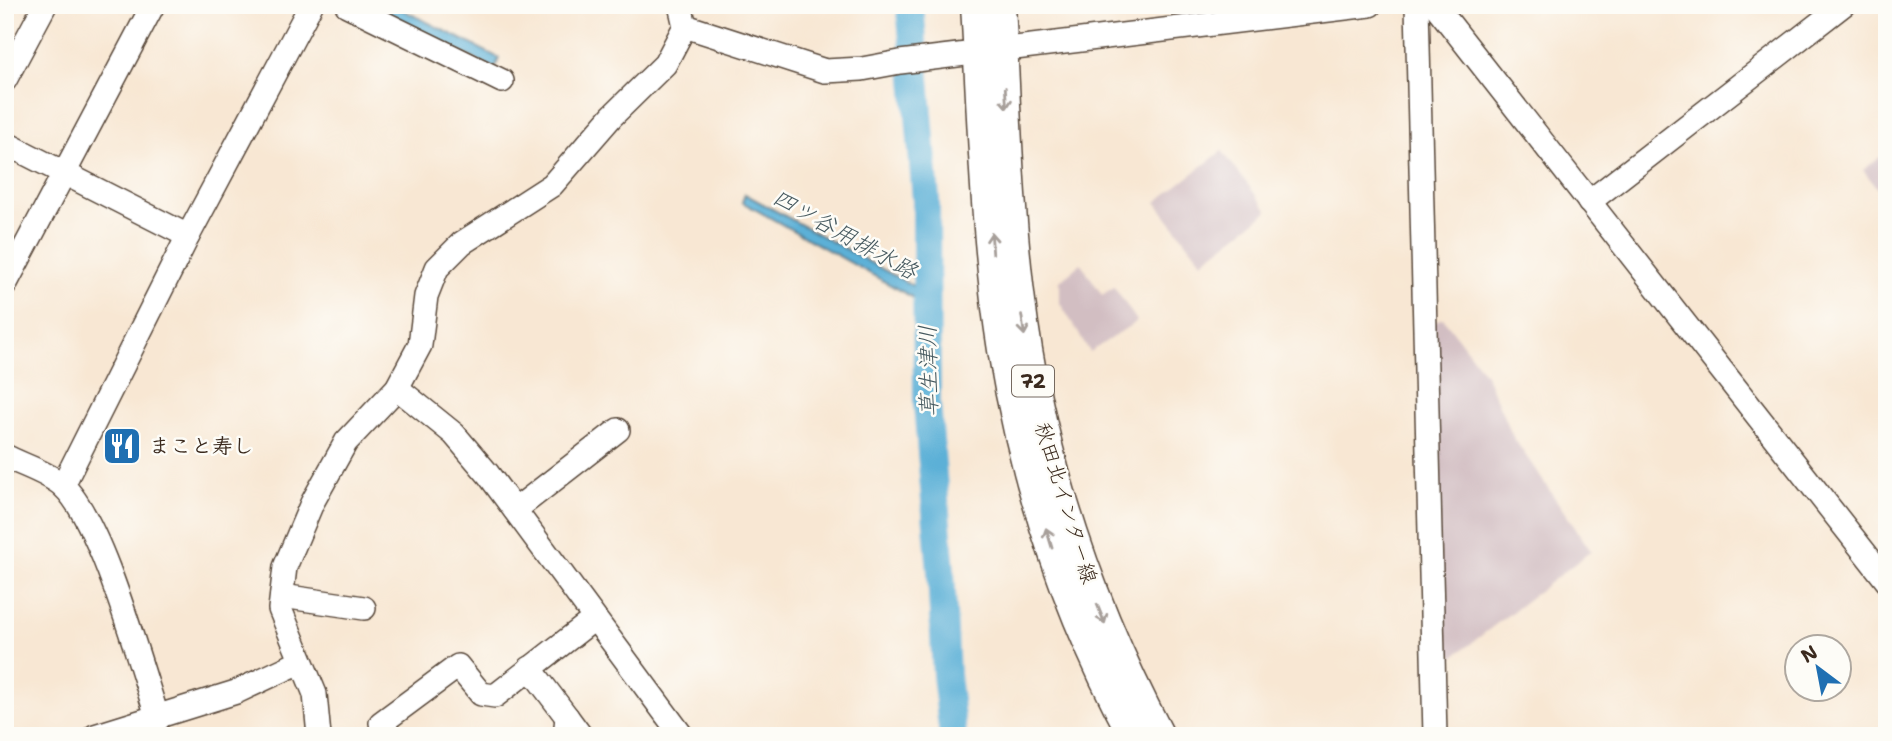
<svg xmlns="http://www.w3.org/2000/svg" width="1892" height="741" font-family="'Shantell Sans','Klee One',sans-serif">
<style>
.industrial{fill:#d2bec2}
.water{fill:#5bb0d7;stroke:#4b6d7a;stroke-width:2}
.lines{fill:none;stroke-linecap:round;stroke-linejoin:round}
.river{stroke:#5bb0d7;stroke-width:28}
.minor-casing{stroke:#574639;stroke-width:26}
.major-casing{stroke:#574639;stroke-width:33}
.minor{stroke:#fff;stroke-width:23}
.major{stroke:#fff;stroke-width:30}
.oneway{stroke:#a79f9a}
.labels{text-anchor:middle;stroke-width:5;stroke-linejoin:round;paint-order:stroke}
.shield{fill:#fdfcf7;stroke:#75695f;stroke-width:2}
.shield-label{font-size:19px;font-weight:bold;fill:#3b2a1e}
.poi-label{font-size:21px;font-weight:bold;fill:#3b2a1e;stroke:#fdfcf7;text-anchor:start}
.street-label{font-size:21px;fill:#3b2a1e;stroke:#fdfcf7}
.water-label{font-size:23px;font-style:italic;fill:#46595f;stroke:#fdfcf7}
</style>
<rect width="100%" height="100%" fill="#fdfcf7"/>
<filter id="ink" filterUnits="userSpaceOnUse"><feTurbulence type="fractalNoise" baseFrequency=".0143" numOctaves="2"/><feDisplacementMap in="SourceGraphic" scale="14" xChannelSelector="R" yChannelSelector="G"/><feConvolveMatrix kernelMatrix="1 2 1 2 8 2 1 2 1" color-interpolation-filters="sRGB"/></filter>
<filter id="wash" filterUnits="userSpaceOnUse"><feTurbulence type="fractalNoise" baseFrequency=".00686" numOctaves="4" result="noise"/><feDisplacementMap in="SourceGraphic" scale="28" xChannelSelector="R" yChannelSelector="G"/><feGaussianBlur stdDeviation="1.57" result="paint"/><feColorMatrix in="noise" values="0 0 0 0 0 0 0 0 0 0 0 0 0 0 0 0 0 1.4 0 .05"/><feComposite in="paint" operator="in"/></filter>
<g filter="url(#wash)">
<rect width="100%" height="100%" fill="#f8e7d3"/>
<!-- industrial -->
<g class="industrial">
<path d="M1222,151L1268,211L1202,262L1156,202Z"/>
<path d="M1887,152V201L1863,170Z"/>
<path d="M1081,263L1102,295L1114,287L1137,321L1090,352L1060,303V281Z"/>
<path d="M1443,318L1485,374L1513,437L1591,551L1439,668L1433,322Z"/>
</g>
<!-- water -->
<g class="water">
<path d="M362,5H393L499,58L495,69Z"/>
<path d="M745,194L928,294V306L742,202Z"/>
</g>
<g class="lines">
<!-- river -->
<path class="river" d="M910,5L926,200L927,404L941,572L946,675L953,736"/>
</g>
</g>
<g filter="url(#ink)">
<g class="lines">
<defs>
<g id="minor">
<path d="M347,5L502,81"/>
<path d="M1417,5L1435,736"/>
<path d="M1435,5L1887,581"/>
<path d="M685,26L825,71L862,69L900,62L1370,5"/>
<path d="M5,80L45,5"/>
<path d="M5,143L188,236"/>
<path d="M1589,202L1843,5"/>
<path d="M5,285L153,5"/>
<path d="M397,388L454,434L488,474L682,736"/>
<path d="M5,456C22,465 49,473 63,486C101,520 140,665 158,719"/>
<path d="M63,485L188,236L311,5"/>
<path d="M515,510L618,430"/>
<path d="M282,596L364,608"/>
<path d="M530,668L567,717"/>
<path d="M95,736L236,692L300,662"/>
<path d="M319,736L315,694L280,609L285,567L312,503L346,442L397,388L420,345L426,296L437,268L462,243L552,185L612,116L665,64L685,26L680,5"/>
<path d="M390,736L381,723L458,666L481,694L495,696L594,619"/>
<path d="M565,736L567,717L581,736"/>
</g>
<g id="major">
<path d="M976,5C983,119 985,237 1003,350C1025,484 1069,616 1134,736"/>
<path d="M1000,5C1006,111 1008,219 1023,324C1044,468 1091,607 1159,736"/>
</g>
</defs>
<!-- minor casing -->
<use href="#minor" class="minor-casing"/>
<!-- major casing -->
<use href="#major" class="major-casing"/>
<!-- minor -->
<use href="#minor" class="minor"/>
<!-- major -->
<use href="#major" class="major"/>
</g>
<!-- one-way arrows -->
<defs><path id="oneway-shaft" d="M-6 0H5M1.5-3L5.5 0L1.5 3" fill="none" stroke-width="1.6" stroke-linecap="round" stroke-linejoin="round" transform="scale(1.75)"/></defs>
<g class="oneway">
<use href="#oneway-shaft" transform="translate(1006 98) rotate(86)"/>
<use href="#oneway-shaft" transform="translate(992 243) rotate(-94)"/>
<use href="#oneway-shaft" transform="translate(1023 325) rotate(82)"/>
<use href="#oneway-shaft" transform="translate(1049 538) rotate(-107)"/>
<use href="#oneway-shaft" transform="translate(1101 614) rotate(68)"/>
</g>
</g>
<!-- icons -->
<defs>
<symbol id="restaurant-square" viewBox="-11 -11 22 22"><rect x="-9" y="-9" width="18" height="18" rx="4" fill="#1f6fb2" stroke="#fdfcf7"/><path d="M-5-6h1v4h1v-4h1v4h1v-4h1v5L-1.5 .5V6h-2V.5L-5-1ZM5-6V6H3V1.5H1.5Q1.5-4 5-6Z" fill="#fff"/></symbol>
</defs>
<g fill-rule="evenodd">
<use href="#restaurant-square" x="100" y="424" width="44" height="44"/>
</g>
<g class="labels">
<!-- shield labels -->
<rect class="shield" x="1012" y="365.5" width="42" height="31" rx="5"/>
<g class="shield-label">
<text x="1033" y="388">72</text>
</g>
<!-- poi labels -->
<g class="poi-label">
<text x="149" y="453">まこと寿し</text>
</g>
<!-- street labels -->
<g class="street-label">
<text transform="translate(1066 503) rotate(73)" y="7">秋田北インター線</text>
</g>
<!-- water labels -->
<g class="water-label">
<text transform="translate(845 234) rotate(29)" y="8">四ツ谷用排水路</text>
<text transform="translate(928 371) rotate(-91)" y="8">草生津川</text>
</g>
</g>
<!-- margin -->
<rect width="1892" height="741" fill="none" stroke="#fdfcf7" stroke-width="28"/>
<!-- north arrow -->
<g transform="translate(1818 668) rotate(328)"><circle r="33" fill="#fdfcf7" stroke="#afa8a0" stroke-width="2"/>
<path d="M0-5L12 26L0 18L-12 26Z" fill="#1f6fb2"/>
<text y="-10" font-size="19" font-weight="bold" text-anchor="middle" fill="#3b2a1e">N</text>
</g>
</svg>
